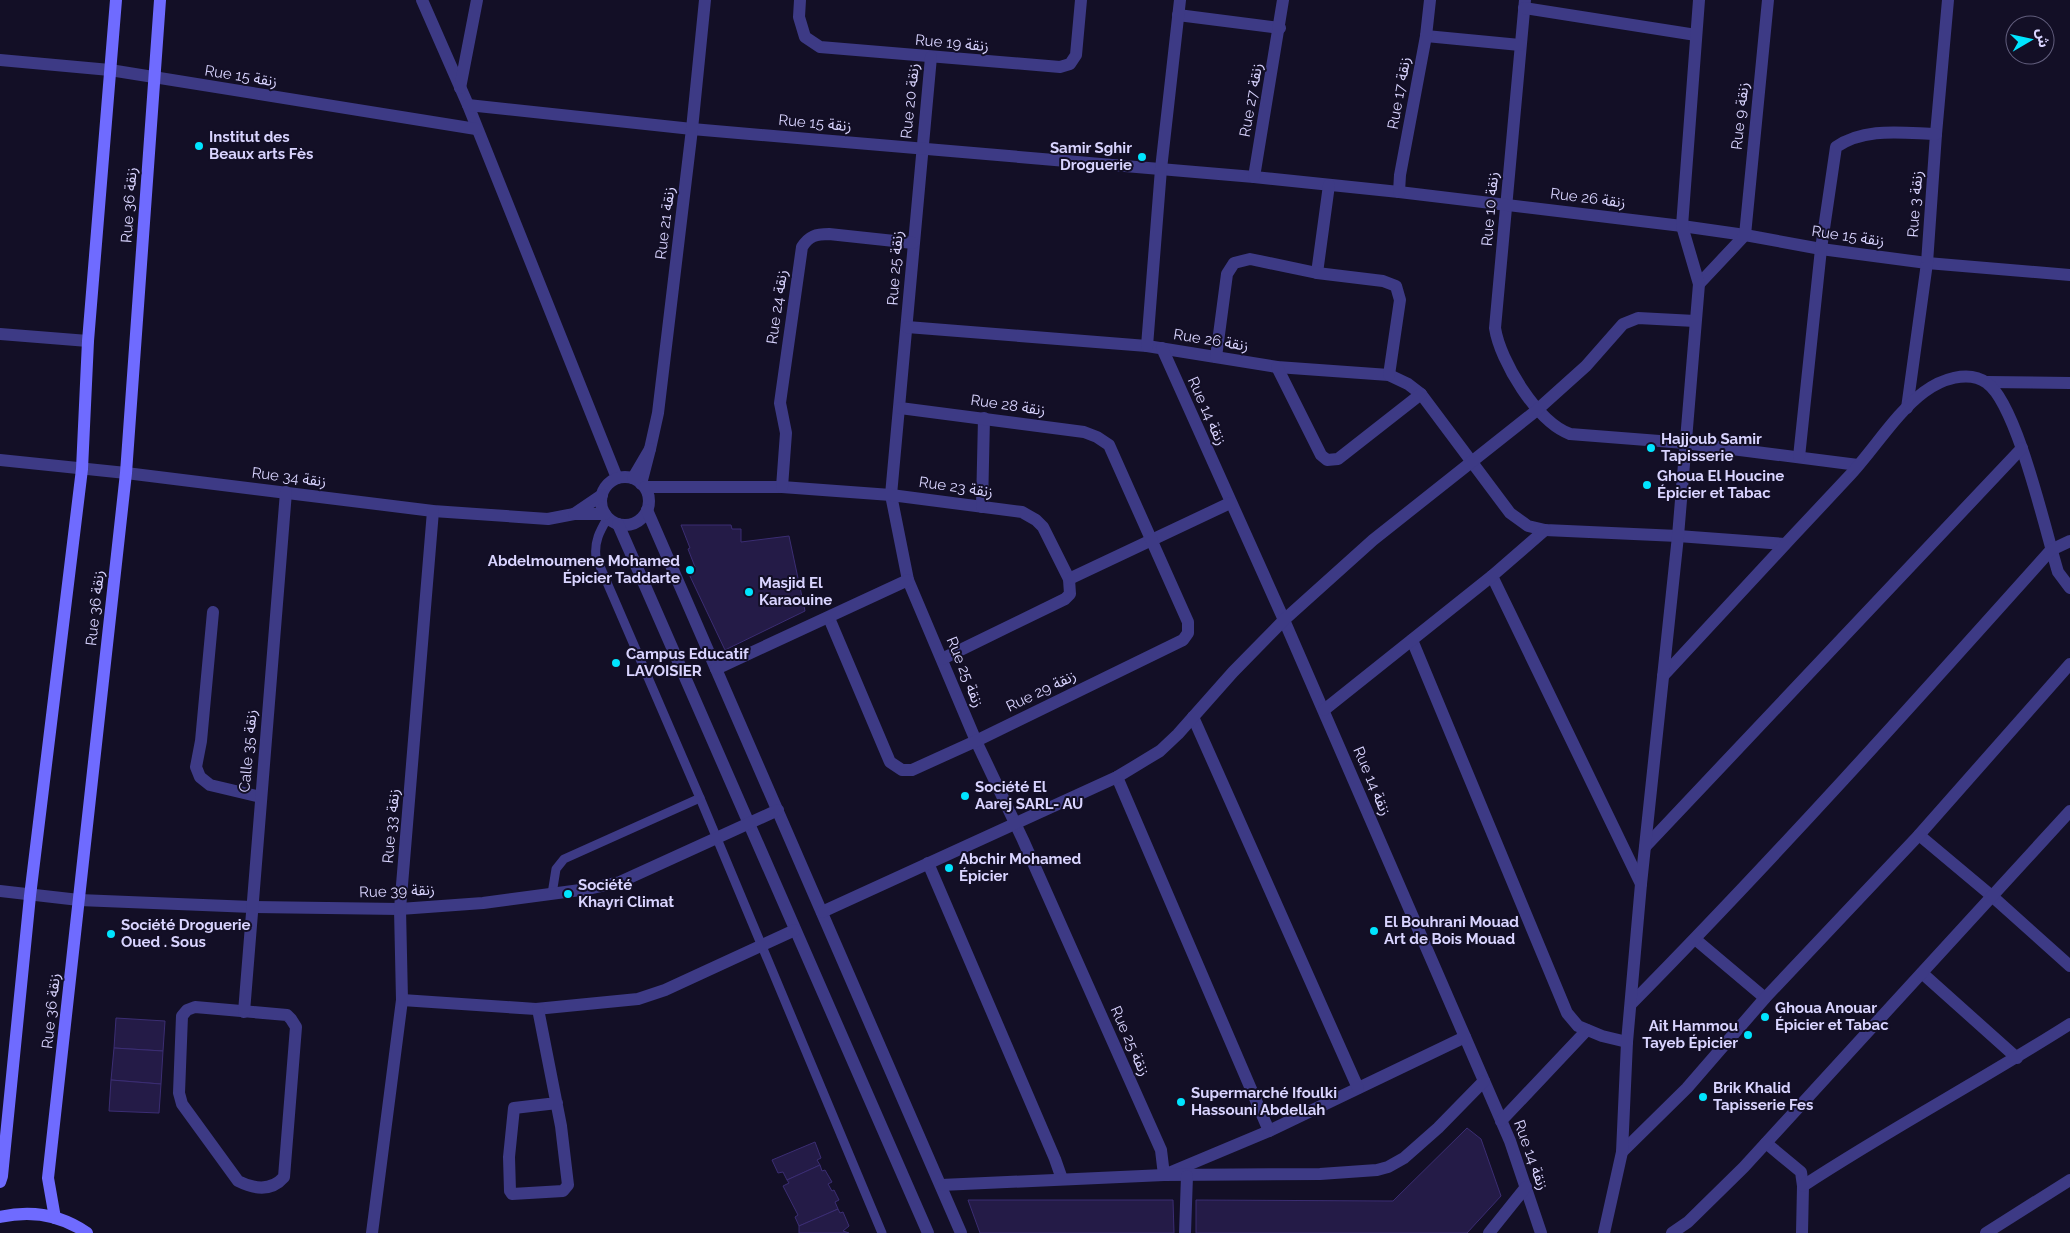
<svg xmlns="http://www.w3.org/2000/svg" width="2070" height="1233" font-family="Raleway,'Noto Sans Arabic',sans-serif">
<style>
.building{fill:#241b47;stroke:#3b2d73}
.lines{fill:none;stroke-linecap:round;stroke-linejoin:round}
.lane{stroke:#3d3a85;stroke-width:9}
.street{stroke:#3d3a85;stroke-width:12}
.secondary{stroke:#6f6bff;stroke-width:12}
.poi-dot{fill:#00e5ff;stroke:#130f26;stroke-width:2}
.labels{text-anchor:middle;stroke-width:4;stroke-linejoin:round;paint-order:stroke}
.street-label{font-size:15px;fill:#d9d4ff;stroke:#130f26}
.poi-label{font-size:15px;font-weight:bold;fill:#d9d4ff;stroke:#130f26;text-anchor:start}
</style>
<rect width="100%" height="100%" fill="#130f26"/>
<!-- building -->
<g class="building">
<path d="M681,525H731L732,529H741V542L789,536L805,611L725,650L688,572L695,567L688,549L690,548Z"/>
<path d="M116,1018L165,1021L163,1051L114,1048Z"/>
<path d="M114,1048L163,1051L161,1084L111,1080Z"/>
<path d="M111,1080L161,1084L159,1113L109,1111Z"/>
<path d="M1467,1128L1481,1139L1501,1196L1467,1233H1196V1200L1393,1201Z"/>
<path d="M815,1142L821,1158L817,1160L820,1165L787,1180L783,1172L778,1173L772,1160Z"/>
<path d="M820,1165L822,1171L825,1170L832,1182L828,1184L832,1191L834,1190L839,1200L835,1202L838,1209L799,1226L795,1217L798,1215L783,1186L789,1183L787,1180Z"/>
<path d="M968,1200H1173L1174,1233H980Z"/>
<path d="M838,1209L840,1213L843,1212L849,1226L843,1231L849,1233H799V1226Z"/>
</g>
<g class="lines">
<!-- lane -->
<g class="lane">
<path d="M700,798L882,1233"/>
<path d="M552,894L556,869L564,859L700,798L596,557C594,541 600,531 608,517"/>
</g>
<!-- street -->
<g class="street">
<path d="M422,0L468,105L617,478"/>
<path d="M800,0L799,17L805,37L820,47L1060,67L1070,64L1076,55L1081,0"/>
<path d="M1525,0L1495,328C1500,361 1537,422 1570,434L1685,443L1858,465"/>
<path d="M1524,8L1696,35"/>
<path d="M1178,15L1280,28"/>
<path d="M1426,36L1520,45"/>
<path d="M931,57L891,495L908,580L976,741L1023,840L1161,1150L1164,1175L1269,1131L1465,1037"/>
<path d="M0,60L110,70L476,129"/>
<path d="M460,88L477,0"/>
<path d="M468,105L692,129L1254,177L1399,192L1682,226L1745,235L1821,249L1927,263L2070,275"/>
<path d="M1254,177L1283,0"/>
<path d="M1399,192L1400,175L1426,36L1430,0"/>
<path d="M1317,273L1329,185"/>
<path d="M1699,284L1745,235L1768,0"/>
<path d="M907,327L1147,346L1277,367L1389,375L1408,384L1421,394L1510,513L1528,526L1545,530L1678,536L1785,544"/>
<path d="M0,334L88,341"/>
<path d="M1147,346L1161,169L1180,0"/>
<path d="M1162,348L1284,620L1465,1037L1510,1141L1541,1233"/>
<path d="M1216,357L1227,274L1234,263L1250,259L1317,273L1383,281L1396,286L1400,300L1389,375"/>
<path d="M1277,367L1321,455L1327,460L1338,459L1421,394"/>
<path d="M1987,382L2070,383"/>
<path d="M1907,408L1927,263L1936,134L1948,0"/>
<path d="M650,449L658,413L692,129L705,0"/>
<path d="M1799,457L1821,249L1836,147C1865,127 1902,133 1936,134"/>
<path d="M0,460L126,473L433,511L548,519L574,514"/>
<circle cx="625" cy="501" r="24"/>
<path d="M633,478L650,449L641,484"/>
<path d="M645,487H782L891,495L1022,512L1036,520L1043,527L1069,579L1070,594L1065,599L942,659"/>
<path d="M782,487L786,433L780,403L802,247C809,236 816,234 829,234L913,243"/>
<path d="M602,495L574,514H605"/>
<path d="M982,507L984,418"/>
<path d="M647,510L961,1233"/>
<path d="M618,524L928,1233"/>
<path d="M1492,576L1641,884"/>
<path d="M1069,579L1230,503"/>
<path d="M213,612L201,741L196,767L200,777L210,785L261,797"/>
<path d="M829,618L890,762L902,770H912L976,741L1183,640L1188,633V622L1109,445L1097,437L1084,432L900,408"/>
<path d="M1412,640L1567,1013L1578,1026L1602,1036L1627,1042"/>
<path d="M716,669L908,580"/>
<path d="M1663,676C1726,608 1788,541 1851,474C1874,449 1897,412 1924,392C1940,380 1968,369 1987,383C2017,404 2046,533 2058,572L2070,588"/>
<path d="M1324,710L1492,576L1545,530"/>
<path d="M1193,717L1358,1088"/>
<path d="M1117,777L1269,1131"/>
<path d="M1919,835L1993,897L2070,966"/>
<path d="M1645,847L2022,448"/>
<path d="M928,863L1055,1159L1062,1179"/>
<path d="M0,891L79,900L252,907L400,909L483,903L588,889L620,882L778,810"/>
<path d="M822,912L1117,777L1160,751L1178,734L1233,672L1284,620L1373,540L1537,410L1586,366L1623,324L1638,318L1695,321"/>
<path d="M1695,939L1765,998"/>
<path d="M1922,973L2017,1058"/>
<path d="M402,1000L536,1009L638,999L665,990L795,930"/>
<path d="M1631,1004C1776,857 1914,703 2051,550L2070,541"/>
<path d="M195,1007L287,1015L291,1019L296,1027L284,1177C271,1192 254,1189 238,1181L182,1104L179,1093L182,1016L187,1010Z"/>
<path d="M538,1009L561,1126L568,1185L563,1191L512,1194L510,1191L509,1157L514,1108L557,1103"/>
<path d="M244,1012L286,492"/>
<path d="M1501,1121L1587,1030"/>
<path d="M1766,1143L1801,1172L1803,1186L1802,1233"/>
<path d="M1622,1152L1687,1088L1765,998L1919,835L2070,664"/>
<path d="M941,1185L1164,1175L1320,1174L1377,1170L1388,1167L1404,1158L1438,1128L1484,1081"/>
<path d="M1803,1186C1890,1129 1982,1080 2070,1024"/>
<path d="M372,1233L402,1000L400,909L433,511"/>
<path d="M1185,1233L1187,1176"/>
<path d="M1489,1233L1526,1187"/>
<path d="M1604,1233L1622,1152L1627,1042L1641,884L1678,536L1699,284L1682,226L1699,0"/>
<path d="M1672,1233L1688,1222L1744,1167L2070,811"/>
<path d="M1986,1233L2070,1180"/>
</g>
<!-- secondary -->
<g class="secondary">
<path d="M0,1182L2,1176L30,896L82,469L88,341L116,0"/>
<path d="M0,1217C31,1210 61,1215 87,1233"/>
<path d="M55,1218L48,1178L126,473L160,0"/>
</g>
</g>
<!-- markers -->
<g class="poi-dot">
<circle cx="199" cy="146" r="5"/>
<circle cx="1142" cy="157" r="5"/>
<circle cx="1651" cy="448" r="5"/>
<circle cx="1647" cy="485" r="5"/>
<circle cx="690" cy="570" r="5"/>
<circle cx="749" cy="592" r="5"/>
<circle cx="616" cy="663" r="5"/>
<circle cx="965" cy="796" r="5"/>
<circle cx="949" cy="868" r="5"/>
<circle cx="568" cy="894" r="5"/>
<circle cx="1374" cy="931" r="5"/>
<circle cx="111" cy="934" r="5"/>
<circle cx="1765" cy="1017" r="5"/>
<circle cx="1748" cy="1035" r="5"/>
<circle cx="1703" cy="1097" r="5"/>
<circle cx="1181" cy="1102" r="5"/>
</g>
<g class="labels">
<!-- street labels -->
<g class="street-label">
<text transform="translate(952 43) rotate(5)" y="5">Rue 19 زنقة</text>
<text transform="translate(241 76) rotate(9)" y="5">Rue 15 زنقة</text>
<text transform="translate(1399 93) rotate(-80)" y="5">Rue 17 زنقة</text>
<text transform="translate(1251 100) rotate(-80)" y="5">Rue 27 زنقة</text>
<text transform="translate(910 101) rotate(-84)" y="5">Rue 20 زنقة</text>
<text transform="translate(1740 116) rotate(-84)" y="5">Rue 9 زنقة</text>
<text transform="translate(815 123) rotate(5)" y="5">Rue 15 زنقة</text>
<text transform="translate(1588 198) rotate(7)" y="5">Rue 26 زنقة</text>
<text transform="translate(1915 204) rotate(-86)" y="5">Rue 3 زنقة</text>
<text transform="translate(129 205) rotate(-86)" y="5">Rue 36 زنقة</text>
<text transform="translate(1490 209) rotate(-85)" y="5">Rue 10 زنقة</text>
<text transform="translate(665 223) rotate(-83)" y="5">Rue 21 زنقة</text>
<text transform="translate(1848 236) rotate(8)" y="5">Rue 15 زنقة</text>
<text transform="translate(895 268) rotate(-86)" y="5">Rue 25 زنقة</text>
<text transform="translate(777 307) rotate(-82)" y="5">Rue 24 زنقة</text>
<text transform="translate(1211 340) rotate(9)" y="5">Rue 26 زنقة</text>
<text transform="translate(1008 405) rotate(8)" y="5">Rue 28 زنقة</text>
<text transform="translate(1207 411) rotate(66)" y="5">Rue 14 زنقة</text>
<text transform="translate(289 477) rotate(7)" y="5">Rue 34 زنقة</text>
<text transform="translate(956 487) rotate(8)" y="5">Rue 23 زنقة</text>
<text transform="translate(95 608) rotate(-84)" y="5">Rue 36 زنقة</text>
<text transform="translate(965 672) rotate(68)" y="5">Rue 25 زنقة</text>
<text transform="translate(1041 691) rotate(-26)" y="5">Rue 29 زنقة</text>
<text transform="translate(248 751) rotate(-85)" y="5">Calle 35 زنقة</text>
<text transform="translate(1372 781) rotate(67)" y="5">Rue 14 زنقة</text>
<text transform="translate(391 826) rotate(-85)" y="5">Rue 33 زنقة</text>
<text transform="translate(397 891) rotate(-2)" y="5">Rue 39 زنقة</text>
<text transform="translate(51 1011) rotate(-84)" y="5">Rue 36 زنقة</text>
<text transform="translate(1130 1041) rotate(66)" y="5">Rue 25 زنقة</text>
<text transform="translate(1531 1155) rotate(70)" y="5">Rue 14 زنقة</text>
</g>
<!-- poi labels -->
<g class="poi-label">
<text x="209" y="142">Institut des<tspan x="209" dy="17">Beaux arts Fès</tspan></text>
<text x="1132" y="153" text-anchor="end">Samir Sghir<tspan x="1132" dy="17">Droguerie</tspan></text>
<text x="1661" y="444">Hajjoub Samir<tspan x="1661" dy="17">Tapisserie</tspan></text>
<text x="1657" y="481">Ghoua El Houcine<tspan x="1657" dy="17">Épicier et Tabac</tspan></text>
<text x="680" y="566" text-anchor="end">Abdelmoumene Mohamed<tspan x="680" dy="17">Épicier Taddarte</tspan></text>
<text x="759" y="588">Masjid El<tspan x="759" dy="17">Karaouine</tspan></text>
<text x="626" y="659">Campus Educatif<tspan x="626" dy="17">LAVOISIER</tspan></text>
<text x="975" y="792">Société El<tspan x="975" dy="17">Aarej SARL- AU</tspan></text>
<text x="959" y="864">Abchir Mohamed<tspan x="959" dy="17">Épicier</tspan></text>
<text x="578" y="890">Société<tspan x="578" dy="17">Khayri Climat</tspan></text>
<text x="1384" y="927">El Bouhrani Mouad<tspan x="1384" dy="17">Art de Bois Mouad</tspan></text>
<text x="121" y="930">Société Droguerie<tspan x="121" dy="17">Oued . Sous</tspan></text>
<text x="1775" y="1013">Ghoua Anouar<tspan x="1775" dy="17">Épicier et Tabac</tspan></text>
<text x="1738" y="1031" text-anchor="end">Ait Hammou<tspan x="1738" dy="17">Tayeb Épicier</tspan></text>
<text x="1713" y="1093">Brik Khalid<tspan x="1713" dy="17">Tapisserie Fes</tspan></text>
<text x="1191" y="1098">Supermarché Ifoulki<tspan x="1191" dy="17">Hassouni Abdellah</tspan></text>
</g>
</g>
<!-- north arrow -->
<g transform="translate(2030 40) rotate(81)"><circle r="24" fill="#130f26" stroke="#625e7d"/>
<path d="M0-4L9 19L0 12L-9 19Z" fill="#00e5ff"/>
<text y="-8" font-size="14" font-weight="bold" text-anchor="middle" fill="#d9d4ff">ش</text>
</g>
</svg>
